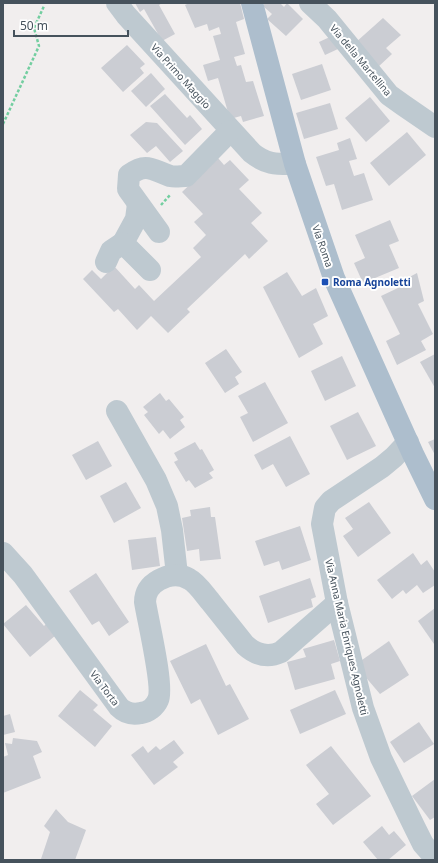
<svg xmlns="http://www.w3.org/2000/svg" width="438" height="863" font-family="'Noto Sans',sans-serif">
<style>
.building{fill:#cbcdd3}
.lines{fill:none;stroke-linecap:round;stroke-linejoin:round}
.path{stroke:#73cea0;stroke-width:2.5;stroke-dasharray:3 2;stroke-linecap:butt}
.minor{stroke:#bec9d0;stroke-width:22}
.major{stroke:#adbecd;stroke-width:22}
.transit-dot{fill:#1a4fb4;stroke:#fff;stroke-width:1.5}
.labels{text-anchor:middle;stroke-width:4;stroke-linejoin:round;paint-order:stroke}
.street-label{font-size:10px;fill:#46525c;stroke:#fff}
.transit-label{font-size:10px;font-weight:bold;fill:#164399;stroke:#fff;text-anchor:start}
</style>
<rect width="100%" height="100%" fill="#f1eeee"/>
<!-- building -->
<g class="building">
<path d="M135,3H162L159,5L175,34L162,41L144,9L140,12Z"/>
<path d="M189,3H240L244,19L236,22L245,54L234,57L237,66L241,65L246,82L253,81L264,116L243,122L241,116L230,119L218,78L208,81L203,65L220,60L213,36L221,34L219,27L209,31L207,24L195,28L185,5Z"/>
<path d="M265,3H280L284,7L287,3L303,19L286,36L267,19L272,14L263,6Z"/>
<path d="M383,18L401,35L386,48L392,54L378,67L355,43Z"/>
<path d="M332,36L338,49L325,55L319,42Z"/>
<path d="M127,45L145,64L140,68L144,73L123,92L101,68Z"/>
<path d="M322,64L331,90L301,100L292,74Z"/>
<path d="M151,73L165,89L146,107L131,91Z"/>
<path d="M165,94L187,118L190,115L202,129L185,145L150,106Z"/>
<path d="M370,97L390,121L366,142L345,118Z"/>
<path d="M330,103L338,129L304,139L296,113Z"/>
<path d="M146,122L157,123L183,151L170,162L156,146L147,153L130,135Z"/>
<path d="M407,132L426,155L389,186L370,163Z"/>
<path d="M350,138L357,159L349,161L354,176L364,173L373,200L342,210L334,184L326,186L316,157L339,150L337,143Z"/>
<path d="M218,158L224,165L230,160L249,180L239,189L262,213L251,223L268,241L249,259L245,254L187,309L190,312L168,333L151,316L137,330L118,309L114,312L83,279L92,270L101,279L114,266L135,289L139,285L154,301L201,257L193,248L206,235L194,222L203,214L182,192Z"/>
<path d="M390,220L399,241L389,245L399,268L363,283L354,263L365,258L355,235Z"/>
<path d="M287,272L302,296L316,288L328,316L313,324L323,344L299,358L263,287Z"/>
<path d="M417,273L424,301L418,304L433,334L421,341L426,350L397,365L386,341L400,334L381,296L400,287L398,283Z"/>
<path d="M226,349L242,372L235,377L239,384L225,393L205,363Z"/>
<path d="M435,354V388L420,362Z"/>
<path d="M342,356L356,386L325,401L311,371Z"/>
<path d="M265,382L288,423L253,442L240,417L248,413L238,396Z"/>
<path d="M160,393L166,401L169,399L184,417L180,420L185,427L170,439L163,430L159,434L144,415L148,412L143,407Z"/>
<path d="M358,412L376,446L347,460L330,426Z"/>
<path d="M290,436L310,474L286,487L273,464L262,470L254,455Z"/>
<path d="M435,439V455L428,442Z"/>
<path d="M98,441L112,466L86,480L72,455Z"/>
<path d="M195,442L200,450L202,449L214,470L209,473L213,478L195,488L189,480L186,482L174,462L178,460L174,453Z"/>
<path d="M126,482L141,508L114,523L100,496Z"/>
<path d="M369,502L391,533L358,557L343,536L353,529L345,518Z"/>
<path d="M210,507L211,517H215L221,559L200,561L199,549L187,551L182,518L191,516L190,510Z"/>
<path d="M300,526L311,560L282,570L279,561L264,566L255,541Z"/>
<path d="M156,537L160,566L132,570L128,540Z"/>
<path d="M413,553L421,565L427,560L435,572V585L423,593L417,585L406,594L403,590L392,599L377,580Z"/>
<path d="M96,573L129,622L109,636L99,621L92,625L69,591Z"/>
<path d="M310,578L316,597L311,599L313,607L268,623L259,596Z"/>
<path d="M26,605L44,626L46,624L56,635L30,657L3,624Z"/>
<path d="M435,608V643L434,644L418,621Z"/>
<path d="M334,640L340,661L331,664L335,679L295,690L287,662L306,657L303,649Z"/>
<path d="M389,641L409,675L380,694L363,674L362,660Z"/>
<path d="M206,644L226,686L230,684L249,719L218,735L200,699L191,704L170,661Z"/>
<path d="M80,690L98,705L93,710L112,726L95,747L58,716Z"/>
<path d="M335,690L346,714L300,734L290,710Z"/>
<path d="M10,714L15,732L3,735V716Z"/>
<path d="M419,722L434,744L404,763L390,742Z"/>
<path d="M13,738L37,741L42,752L33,756L41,778L3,793V757L8,755L5,743L12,744Z"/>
<path d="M174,740L184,753L173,762L178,767L154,785L131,755L143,746L148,753L156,746L160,750Z"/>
<path d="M331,746L371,796L333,825L316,804L329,794L306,765Z"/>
<path d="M435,779V817L430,820L412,796Z"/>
<path d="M56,809L68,822L86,830L75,860L41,859L50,832L44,826Z"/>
<path d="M382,826L389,835L394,831L406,845L388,860H378L363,842Z"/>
</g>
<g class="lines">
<!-- path -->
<g class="path">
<path d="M3,124L39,46L34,28L44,6"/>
<path d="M161,205L170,195"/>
</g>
<!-- minor -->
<g class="minor">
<path d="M117,3L126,15L252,153C267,165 277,164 295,164"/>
<path d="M310,3L327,19L389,95L403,105L435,127"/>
<path d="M138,204L136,219L123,243L150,270"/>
<path d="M159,232L128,189L129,175C147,162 152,170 170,176C175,177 181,176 186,176L230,131"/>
<path d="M106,262L111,251L123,243"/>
<path d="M117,411L156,480L167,506L172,530L177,575"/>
<path d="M408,442L394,457L382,467L331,501L325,508L322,524L337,603L363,708L381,758L415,828L423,844L430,852L435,855"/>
<path d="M3,553L23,575L119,707C125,713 132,715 141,713C148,712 155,707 158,700C164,687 148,621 145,602C145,592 150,585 159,580C168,575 179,573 189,579C197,583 204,594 210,601C222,616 233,630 245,645C256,655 268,658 281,652L337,603"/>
</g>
<!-- major -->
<path class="major" d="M252,3L295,164L334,278L413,454L435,499"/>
</g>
<!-- markers -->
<rect class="transit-dot" x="321" y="278" width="8" height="8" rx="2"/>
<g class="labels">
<!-- street labels -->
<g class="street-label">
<text transform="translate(361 60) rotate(50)" y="4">Via della Martellina</text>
<text transform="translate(181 76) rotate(48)" y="4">Via Primo Maggio</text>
<text transform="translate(323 246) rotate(71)" y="4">Via Roma</text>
<text transform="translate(347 637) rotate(77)" y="4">Via Anna Maria Enriques Agnoletti</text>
<text transform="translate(105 688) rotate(53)" y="4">Via Torta</text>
</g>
<!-- transit labels -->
<g class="transit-label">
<text x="333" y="286">Roma Agnoletti</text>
</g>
</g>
<!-- border -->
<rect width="438" height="863" fill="none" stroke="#46525c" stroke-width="8"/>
<!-- scale -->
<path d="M14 30v6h114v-6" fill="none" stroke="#46525c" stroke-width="2"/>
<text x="20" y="30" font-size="12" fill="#46525c" stroke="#ffffff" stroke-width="3" paint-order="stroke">50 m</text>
</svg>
